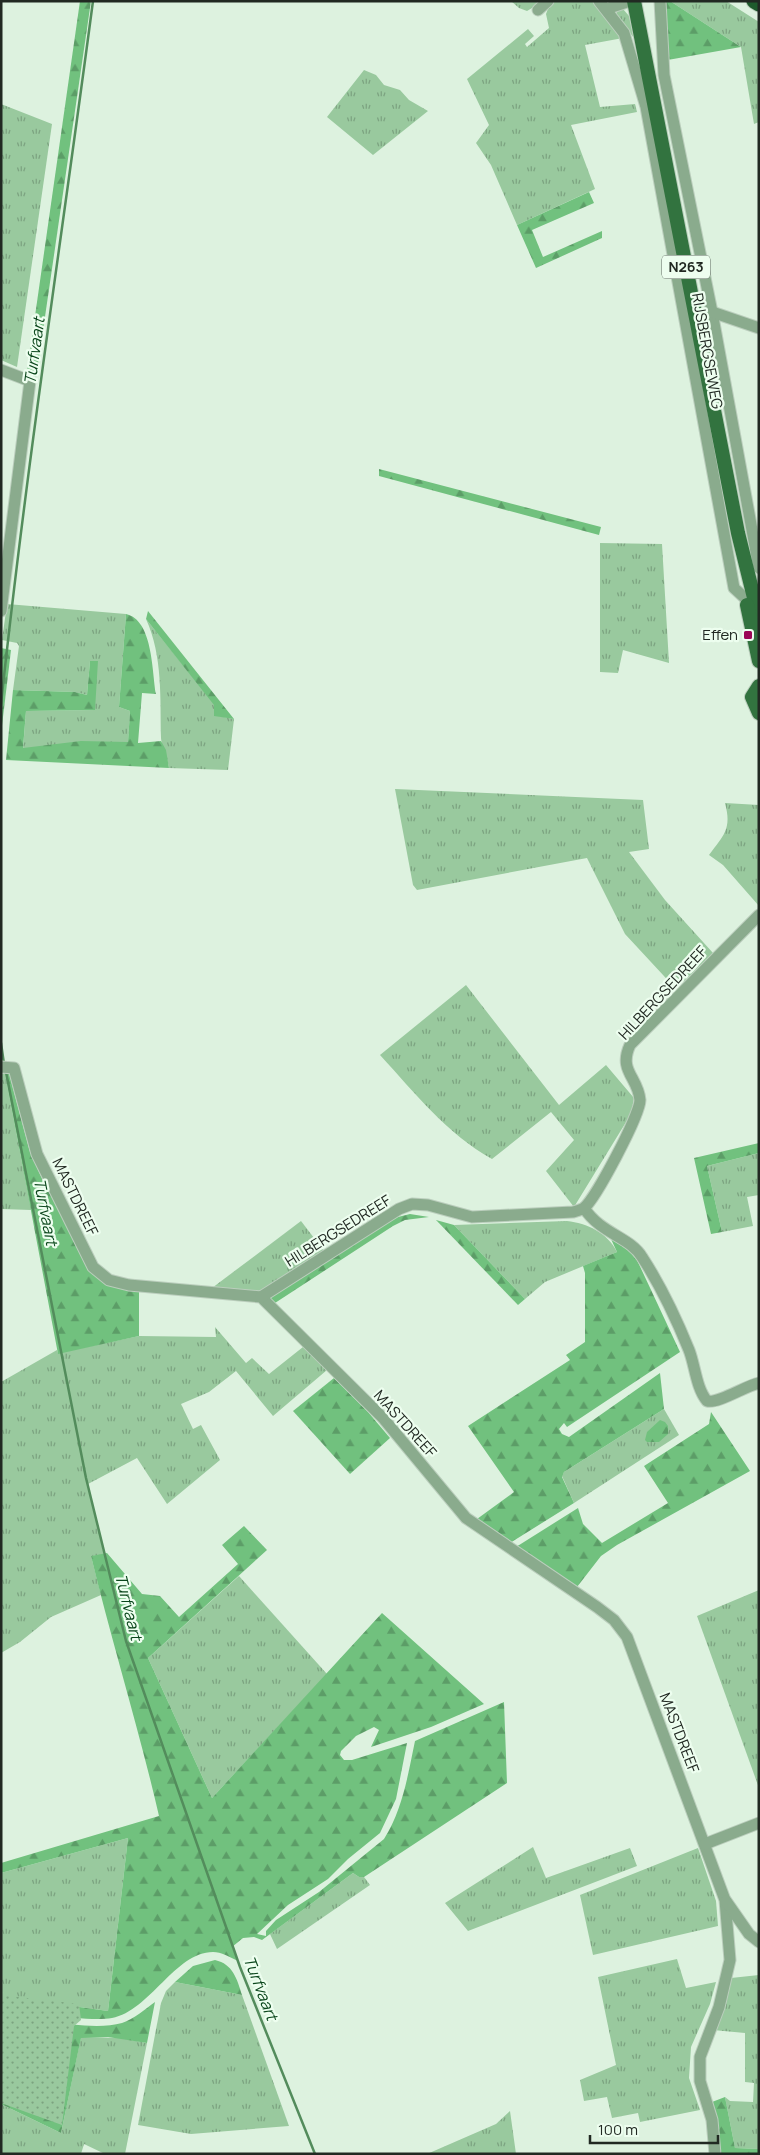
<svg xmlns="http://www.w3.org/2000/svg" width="760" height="2155" font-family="Manrope,sans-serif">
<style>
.grass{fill:url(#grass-tufts)}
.forest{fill:url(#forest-firs)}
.park{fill:url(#park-dots)}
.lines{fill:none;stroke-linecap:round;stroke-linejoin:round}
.stream{stroke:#538c5c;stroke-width:2.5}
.minor-casing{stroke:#bbcebd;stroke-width:13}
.major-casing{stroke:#bbcebd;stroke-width:16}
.highway-casing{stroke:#bbcebd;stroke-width:17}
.minor{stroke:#8aab8d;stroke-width:11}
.major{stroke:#32733f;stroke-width:14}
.highway{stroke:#1e5b2c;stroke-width:15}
.poi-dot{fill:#9b0755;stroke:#edfeef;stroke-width:2}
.labels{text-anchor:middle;stroke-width:4.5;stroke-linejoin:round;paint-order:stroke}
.shield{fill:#edfeef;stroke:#5e6960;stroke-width:1}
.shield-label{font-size:14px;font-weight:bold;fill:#212922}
.street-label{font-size:15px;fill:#212922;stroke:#edfeef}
.poi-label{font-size:15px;fill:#212922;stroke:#edfeef;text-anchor:end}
.water-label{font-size:16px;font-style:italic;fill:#0a461b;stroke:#edfeef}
</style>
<defs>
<pattern id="grass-tufts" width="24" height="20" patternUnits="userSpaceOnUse" patternTransform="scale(1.25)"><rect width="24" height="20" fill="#99c99e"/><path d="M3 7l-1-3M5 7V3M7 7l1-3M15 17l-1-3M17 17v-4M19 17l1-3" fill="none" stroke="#7ca380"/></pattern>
<pattern id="forest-firs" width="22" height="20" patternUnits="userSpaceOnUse" patternTransform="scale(1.25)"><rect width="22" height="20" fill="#71c17e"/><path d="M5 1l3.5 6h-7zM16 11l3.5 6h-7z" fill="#5c9d67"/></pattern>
<pattern id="park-dots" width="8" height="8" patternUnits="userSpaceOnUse" patternTransform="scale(1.25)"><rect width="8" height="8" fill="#99c99e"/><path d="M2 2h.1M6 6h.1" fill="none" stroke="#7ca380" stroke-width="1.8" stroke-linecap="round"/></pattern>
</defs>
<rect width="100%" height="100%" fill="#ddf2df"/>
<!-- grass -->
<g class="grass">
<path d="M511,1H544L527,11L519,8Z"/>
<path d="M551,1H594L623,38L585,45L600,107L635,104L637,112L571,125L595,189L517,225L491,165L476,143L489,125L467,79L528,29L534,36L525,44L527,47L549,28L546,14Z"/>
<path d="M670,1H726L759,22V122L754,124L741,47Z"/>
<path d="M623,9L629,16L634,38L616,16L617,10Z"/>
<path d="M364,70L376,75L384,85L400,90L409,100L428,111L373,155L327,117Z"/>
<path d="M1,104L52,124L17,367L1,360Z"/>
<path d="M600,543L662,544L669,663L623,650L618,673L600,672Z"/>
<path d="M7,604L126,614L119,707L130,711L128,742L23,749L26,711L94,710L90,661L87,695L75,692L13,690L19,646L17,643L2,640Z"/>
<path d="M146,619L215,705L214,715L234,719L228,770L169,768C168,760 161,743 161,738C160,699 163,656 146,619Z"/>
<path d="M395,789L643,800L649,849L629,852L665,900L713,953L676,989L625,934L587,858L417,890L413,885Z"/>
<path d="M725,803L759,805V906L723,865L709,855C724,835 732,829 725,803Z"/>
<path d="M466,985L559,1105L606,1065L634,1098L631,1114L574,1207L546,1171L574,1140L551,1112L492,1159C446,1133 415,1093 380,1055Z"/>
<path d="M5,1073L31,1210L1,1209V1074Z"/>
<path d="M759,1153V1195L747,1197L753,1226L722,1232L707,1166Z"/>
<path d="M301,1221L324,1251L260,1291L212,1288Z"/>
<path d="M567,1221C587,1223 608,1233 617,1252L545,1282L525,1299L454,1225Z"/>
<path d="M215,1327L246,1363L252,1358L269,1374L303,1347L327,1370L273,1416L236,1371L209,1392L181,1404L193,1429L201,1425L220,1460L167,1504L137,1458L88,1484L104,1555L91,1556L101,1595L51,1617L20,1642L1,1653V1382L57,1350L58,1353L139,1336L216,1337Z"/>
<path d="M664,1409L679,1435L574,1503L562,1476L564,1472Z"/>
<path d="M239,1576L327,1674L212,1798L148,1658Z"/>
<path d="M759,1590V1788L697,1616Z"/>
<path d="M128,1838L108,2011L1,1996V1873Z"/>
<path d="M533,1847L546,1878L630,1848L637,1866L468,1931L445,1903Z"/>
<path d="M698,1848L716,1901L718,1926L593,1955L580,1895Z"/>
<path d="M353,1873L359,1877H364L370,1885L277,1949L270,1934Z"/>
<path d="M677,1959L686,1988L716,1982L710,2004L691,2047L689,2078L700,2110L640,2122L638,2113L612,2118L607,2097L584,2101L580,2080L616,2065L598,1977Z"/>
<path d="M759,1975V2149L735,2148L725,2097L730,2101L753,2102L754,2083L745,2082V2033L713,2030L731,1978Z"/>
<path d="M175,1982L242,1995L289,2126L191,2134L138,2125L161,2003L166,1991Z"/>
<path d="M81,2037L121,2038L147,2043L125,2154H105L84,2144L81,2154H1V2104L61,2133Z"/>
<path d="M510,2111L516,2154H427L496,2124Z"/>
</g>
<!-- forest -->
<g class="forest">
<path d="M80,1H91L25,454L26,379Z"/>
<path d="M664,1H670L741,47L662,61Z"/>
<path d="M589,192L594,203L532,230L543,257L602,231V238L536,268L517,225Z"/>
<path d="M379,469L601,527L599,535L379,476Z"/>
<path d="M148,611L234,719L214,716V705L146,619Z"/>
<path d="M126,614C153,620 152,671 156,694L142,693L138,743L161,741L166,750L169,768L6,760L13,690L75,692L87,695L90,661H98L95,710L26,711L23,748L81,741L128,742L130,711L119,707Z"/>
<path d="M1,648L11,650L1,734Z"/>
<path d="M5,1073H9L30,1152L44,1183L89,1266L139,1290V1336L58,1354Z"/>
<path d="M759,1143V1153L707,1166L722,1232L711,1234L694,1158Z"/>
<path d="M410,1214L429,1217L405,1220L393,1226L275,1303L269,1297L390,1219Z"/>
<path d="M436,1220L454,1225L525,1299L518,1305Z"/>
<path d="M611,1239L628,1250L637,1260L680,1352L567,1427L564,1423L559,1429L562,1434L569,1437L660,1373L664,1409L564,1472L562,1477L574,1503L510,1543L477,1519L514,1492L468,1426L570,1360L566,1355L585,1342V1273L583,1266L617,1252Z"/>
<path d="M334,1378L368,1412L390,1438L350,1474L293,1411Z"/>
<path d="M711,1412L750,1471L617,1545L601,1556L577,1587L516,1547L578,1508L583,1524L602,1543L668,1503L644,1466L709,1424Z"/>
<path d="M660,1420L665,1422L668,1426V1434L659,1442H647L645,1440L647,1432Z"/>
<path d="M244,1526L267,1550L148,1658L212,1798L382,1613L484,1704L431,1727L371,1747L379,1730L374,1727L356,1736L341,1751L340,1755L344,1760H352L407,1743L396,1799L380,1833L348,1859L328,1879L288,1905L257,1934L266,1936V1931L276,1920L319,1892L384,1839C403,1809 408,1774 415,1741L504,1702L507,1783L364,1877H359L353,1873L262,1940L254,1937L243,1938L232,1947L238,1961C230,1957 221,1952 213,1952C175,1952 150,2011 112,2018C86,2023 29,2010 1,2005V1996L108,2011L128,1838L1,1873V1863L159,1816C139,1729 112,1643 91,1556L107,1553L142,1594L160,1596L179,1617L238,1564L222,1545Z"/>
<path d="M215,1960C233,1964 237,1979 242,1995L175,1982L193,1966Z"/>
<path d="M155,2002L147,2043L108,2037L81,2038L61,2133L1,2104V2013C34,2018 91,2032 122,2023C134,2019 145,2009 155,2002Z"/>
<path d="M725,2097L735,2148L759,2149V2154H719L717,2120L712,2102Z"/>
</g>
<!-- park -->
<path class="park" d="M1,1995L79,2004L81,2020L74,2026L62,2125L1,2103Z"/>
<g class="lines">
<!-- stream -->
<g class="stream">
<path d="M1,704C26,469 62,236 93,1"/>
<path d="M1,1043L4,1064"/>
<path d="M6,1072L86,1478L126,1641L240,1967L315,2154"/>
</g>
<defs>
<g id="minor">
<path d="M599,1L624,33L646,107L734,588L746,599L755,597L757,593"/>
<path d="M660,1L664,75L712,312L759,568"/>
<path d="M606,9L630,1"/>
<path d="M538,10L548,1"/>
<path d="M712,312L759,328"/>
<path d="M1,370L30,381L1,611"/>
<path d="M1,1067L14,1068L37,1154L93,1267L109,1280L129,1285L261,1297L383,1418L466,1518L597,1607L614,1620L627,1637L725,1900L730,1960L719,2007L700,2057V2081L712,2120L715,2154"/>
<path d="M584,1208C601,1234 630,1237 642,1257C661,1286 676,1318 689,1350C695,1365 696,1388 707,1401C718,1404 745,1386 759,1383"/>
<path d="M261,1297L399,1209L412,1204L428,1205L472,1217L573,1212C576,1211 581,1210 584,1208C596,1198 640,1115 640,1100C638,1077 618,1071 630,1045L759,915"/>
<path d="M705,1844L759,1823"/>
<path d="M726,1901L749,1934L759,1942"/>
</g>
<g id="major">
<path d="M634,1L738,533L759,618"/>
<path d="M747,605L759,661"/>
<path d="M759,686L752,697L759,713"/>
</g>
<path id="highway" d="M754,1L759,4"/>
</defs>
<!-- minor casing -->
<use href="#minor" class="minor-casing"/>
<!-- major casing -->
<use href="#major" class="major-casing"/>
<!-- highway casing -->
<use href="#highway" class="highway-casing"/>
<!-- minor -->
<use href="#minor" class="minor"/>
<!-- major -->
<use href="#major" class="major"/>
<!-- highway -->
<use href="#highway" class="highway"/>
</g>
<!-- markers -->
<rect class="poi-dot" x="743" y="630" width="10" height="10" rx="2.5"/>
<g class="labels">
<!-- shield labels -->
<rect class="shield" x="662" y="255.5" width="48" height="23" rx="4"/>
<g class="shield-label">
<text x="686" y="272">N263</text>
</g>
<!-- street labels -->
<g class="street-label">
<text transform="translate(707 351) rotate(80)" y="5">RIJSBERGSEWEG</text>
<text transform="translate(663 993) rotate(-47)" y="5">HILBERGSEDREEF</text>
<text transform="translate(75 1197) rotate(64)" y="5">MASTDREEF</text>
<text transform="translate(338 1231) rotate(-32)" y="5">HILBERGSEDREEF</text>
<text transform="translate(405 1424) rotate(48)" y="5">MASTDREEF</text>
<text transform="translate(679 1733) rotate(69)" y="5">MASTDREEF</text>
</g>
<!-- poi labels -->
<g class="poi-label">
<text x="738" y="640">Effen</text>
</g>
<!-- water labels -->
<g class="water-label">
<text transform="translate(34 351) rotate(-82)" y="6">Turfvaart</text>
<text transform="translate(46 1212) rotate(79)" y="6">Turfvaart</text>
<text transform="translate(129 1607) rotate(76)" y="6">Turfvaart</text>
<text transform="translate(261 1988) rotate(69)" y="6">Turfvaart</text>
</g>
</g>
<!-- border -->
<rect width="760" height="2155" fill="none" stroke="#212922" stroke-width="5"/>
<!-- scale -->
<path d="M590 2135v8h128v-8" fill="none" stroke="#212922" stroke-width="2.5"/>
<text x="598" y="2135" font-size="15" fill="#212922" stroke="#edfeef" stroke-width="4" paint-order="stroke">100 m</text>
</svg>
